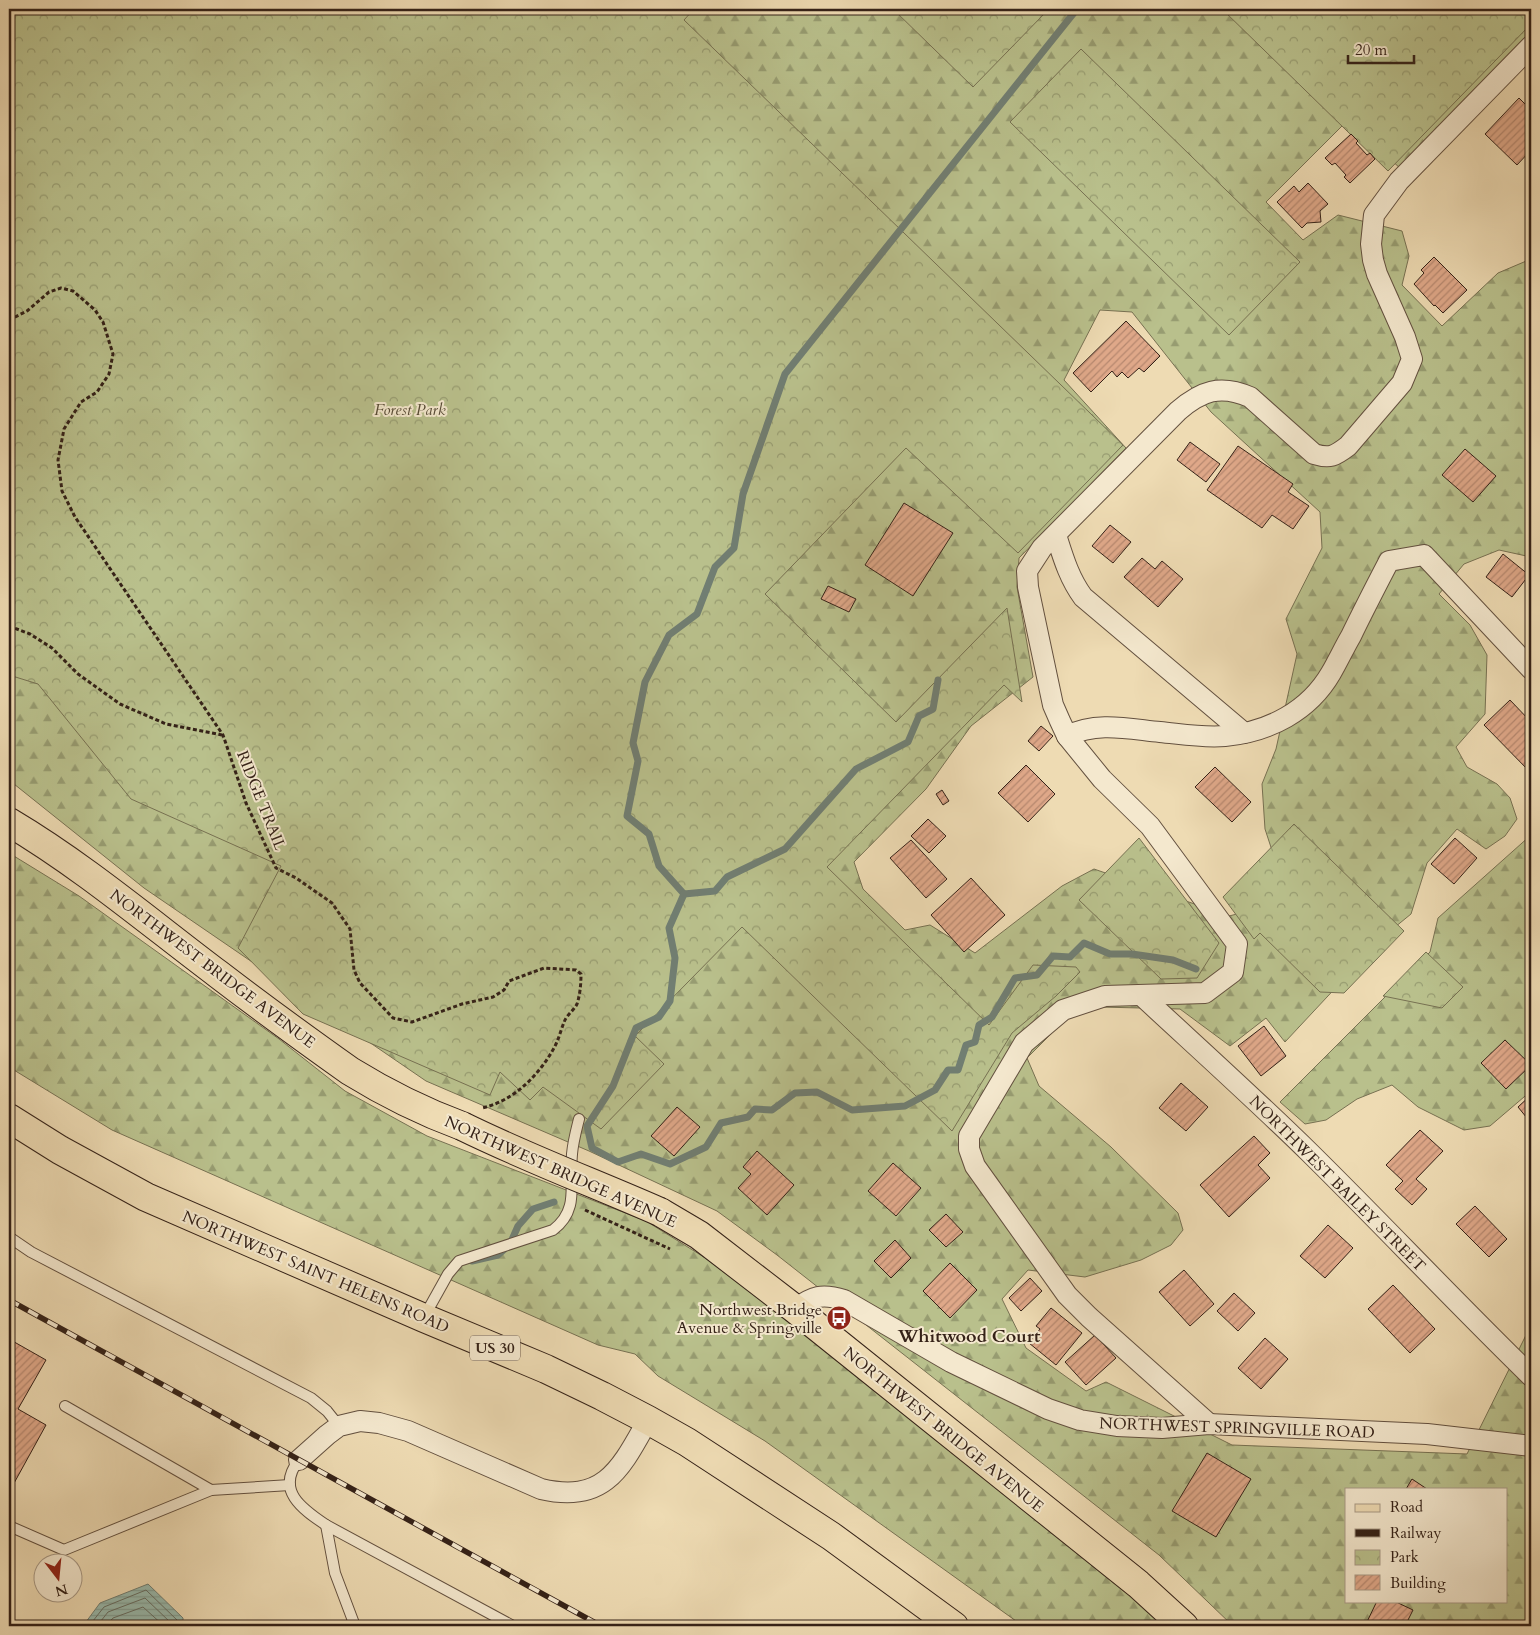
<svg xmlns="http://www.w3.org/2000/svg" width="1540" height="1635" font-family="Cardo,serif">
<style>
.forest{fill:url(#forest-firs);stroke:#777152;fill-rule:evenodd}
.park{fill:url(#park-crowns);stroke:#777152}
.water{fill:url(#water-rules);stroke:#717e72}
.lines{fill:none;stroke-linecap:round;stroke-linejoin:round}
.shore{stroke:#676e63;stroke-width:1}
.stream{stroke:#717e72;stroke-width:7}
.building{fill:url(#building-hatch);stroke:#352218}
.service-casing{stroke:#63503f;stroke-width:12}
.minor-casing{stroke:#63503f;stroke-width:22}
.primary-casing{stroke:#352218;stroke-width:30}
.trunk-casing{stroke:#352218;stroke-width:30}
.path{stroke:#352218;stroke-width:3;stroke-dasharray:4 2.5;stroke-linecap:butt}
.service{stroke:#f4e8ce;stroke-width:10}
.minor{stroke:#f4e8ce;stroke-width:20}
.primary{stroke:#eedbb3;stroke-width:28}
.trunk{stroke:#eedbb3;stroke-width:28}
.rail-casing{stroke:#352218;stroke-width:5.5}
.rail{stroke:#f4e8ce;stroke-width:4;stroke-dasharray:11;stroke-linecap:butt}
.primary-bridge-casing{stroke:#352218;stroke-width:30;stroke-linecap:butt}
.primary-bridge{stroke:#eedbb3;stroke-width:28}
.labels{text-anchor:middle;stroke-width:4;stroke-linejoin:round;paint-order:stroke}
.shield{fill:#f4e8ce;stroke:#6e5d4f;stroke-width:1}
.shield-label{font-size:15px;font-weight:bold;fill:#352218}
.park-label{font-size:16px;font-style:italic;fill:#564a35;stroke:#f4e8ce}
.street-label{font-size:16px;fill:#352218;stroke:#f4e8ce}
.poi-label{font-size:16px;fill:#352218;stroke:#f4e8ce;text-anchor:end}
.neighbourhood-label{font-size:18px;font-weight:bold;fill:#352218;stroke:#f4e8ce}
</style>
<defs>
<pattern id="forest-firs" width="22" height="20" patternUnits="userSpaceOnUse" patternTransform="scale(1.25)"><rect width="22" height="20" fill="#b9c08c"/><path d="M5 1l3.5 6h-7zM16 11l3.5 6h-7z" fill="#979c71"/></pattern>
<pattern id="park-crowns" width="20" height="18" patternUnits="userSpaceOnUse" patternTransform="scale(1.25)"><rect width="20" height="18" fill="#b9c08c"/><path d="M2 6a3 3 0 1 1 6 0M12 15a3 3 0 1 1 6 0" fill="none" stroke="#979c71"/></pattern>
<pattern id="water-rules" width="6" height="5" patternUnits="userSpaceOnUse" patternTransform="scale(1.25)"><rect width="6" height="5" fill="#99bbae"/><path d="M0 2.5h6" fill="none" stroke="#84a095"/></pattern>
<pattern id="building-hatch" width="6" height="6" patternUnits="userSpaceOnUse" patternTransform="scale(1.25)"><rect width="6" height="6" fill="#dfa889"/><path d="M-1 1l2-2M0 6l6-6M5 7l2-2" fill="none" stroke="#b6886f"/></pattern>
</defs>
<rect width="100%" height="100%" fill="#eedbb3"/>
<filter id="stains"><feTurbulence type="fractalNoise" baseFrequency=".004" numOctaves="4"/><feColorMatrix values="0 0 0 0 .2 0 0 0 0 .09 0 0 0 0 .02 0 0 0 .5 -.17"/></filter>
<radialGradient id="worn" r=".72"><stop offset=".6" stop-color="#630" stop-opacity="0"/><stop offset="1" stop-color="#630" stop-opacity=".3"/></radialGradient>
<!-- forest -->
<g class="forest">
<path d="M9,9H1531V59L1402,170L1348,120L1266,202L1303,240L1338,215L1402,231L1409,256L1402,285L1442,326L1498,273L1531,259V557L1499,550L1464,564L1439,594L1470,625L1487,655L1485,714L1456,747L1467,767L1497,784L1510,798L1517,819L1505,836L1486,849L1457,829L1427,863L1411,914L1384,936L1285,1042L1266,1018L1230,1046L1180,1009L1100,1007L1066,1019L1027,1058L1039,1086L1111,1147L1178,1213L1183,1230L1171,1245L1141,1260L1085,1277L1028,1270L1002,1299L1026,1348L1086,1391L1106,1382L1232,1445L1467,1454L1531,1325V1626H1233L1159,1555L777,1255L717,1211L589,1151L426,1081L144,888L9,780ZM1100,310L1132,312L1211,412L1320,512L1322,548L1286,619L1297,654L1276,749L1262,784L1265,829L1283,884L1265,907L1229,916L1094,869L1062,886L975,953L930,925L905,930L863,889L854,862L926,789L971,726L1033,677L1017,587L1019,558L1126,448L1064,380ZM1346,1489H1506V1601H1346Z"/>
<path d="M1531,835V1091L1490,1126L1464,1130L1418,1107L1392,1085L1357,1099L1326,1120L1305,1124L1280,1102L1430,952L1438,918Z"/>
<path d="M9,853L79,896L279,1039L345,1091L427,1136L646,1221L707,1259L853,1370L1171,1626H1023L765,1441L658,1376L635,1354L598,1345L112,1130L9,1067Z"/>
</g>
<!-- park -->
<g class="park">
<path d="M9,9H694L684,20L1123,445L1018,553L906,448L765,594L896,722L1007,608L1022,702L1004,685L827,867L989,1025L1033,965L1076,967L1080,972L1056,996L1012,1033L952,1131L742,927L635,1036L664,1064L601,1129L543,1087L530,1100L500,1072L490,1095L303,1014L238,948L281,866L131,799L38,684L9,675Z"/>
<path d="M893,9H1039L1044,14L973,87Z"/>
<path d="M1222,9H1531V24L1388,171Z"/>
<path d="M1081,49L1300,262L1229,335L1010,122Z"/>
<path d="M1294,824L1404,931L1344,993L1320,992L1260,933L1254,939L1223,897Z"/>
<path d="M1139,838L1219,943L1197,978L1161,979L1079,900Z"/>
<path d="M1426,952L1463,987L1442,1008L1383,996Z"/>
</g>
<!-- water -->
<path class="water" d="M148,1584L183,1618V1626H83L100,1603Z"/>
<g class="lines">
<!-- shore -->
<g class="shore">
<path d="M89,1626L104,1607L146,1590L177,1620L178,1626"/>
<path d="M97,1626L108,1612L145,1598L171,1623L172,1626"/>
<path d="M106,1626L113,1618L143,1607L164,1626"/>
</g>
<!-- stream -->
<g class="stream">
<path d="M684,894L659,866L649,834L627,816L638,761L633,743L645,682L669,635L697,614L715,567L734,548L743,494L785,374L1077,9"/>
<path d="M684,894L669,928L675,958L670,1001L659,1017L636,1028L613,1086L587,1126L592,1148L618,1162L641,1154L670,1164L706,1147L721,1123L748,1117L755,1109L772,1110L795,1093L817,1092L852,1110L905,1106L935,1090L948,1070H958L966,1045L975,1042L979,1025L992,1017L1015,978L1037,975L1053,956L1070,957L1084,943L1110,954H1132L1173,960L1196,969"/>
<path d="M684,894L715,891L727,877L785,849L856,769L908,742L919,716L933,709L938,680"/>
<path d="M472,1261L498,1255L510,1244L518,1226L533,1209L554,1202"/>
</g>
</g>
<!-- building -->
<g class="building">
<path d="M1519,98L1531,110V150L1517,165L1485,134Z"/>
<path d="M1351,134L1358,141L1356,143L1367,155L1370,153L1375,159L1350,183L1344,177L1346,175L1335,163L1332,165L1325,158Z"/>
<path d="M1308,183L1328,204L1320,211L1321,222L1307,223L1302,228L1277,202L1294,186L1299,192Z"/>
<path d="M1434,257L1467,290L1443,313L1435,305L1434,306L1414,284L1424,273L1421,270Z"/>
<path d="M1126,321L1160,356L1144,372L1139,368L1128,378L1122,372L1117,377L1112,371L1091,392L1073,373Z"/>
<path d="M1190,442L1220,464L1206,482L1177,460Z"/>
<path d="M1238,446L1293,484L1288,492L1309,506L1293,529L1272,515L1262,528L1207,490Z"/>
<path d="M1465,449L1496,476L1473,502L1442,475Z"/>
<path d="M904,503L953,533L913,596L865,565Z"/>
<path d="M1110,525L1131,542L1113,563L1092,546Z"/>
<path d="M1503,554L1529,575L1512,597L1486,577Z"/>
<path d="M1142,558L1155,569L1162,561L1183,579L1158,607L1124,577Z"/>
<path d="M828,586L856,599L849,612L821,599Z"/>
<path d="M1510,700L1531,722V773L1484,725Z"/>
<path d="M1041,726L1053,736L1039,751L1028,741Z"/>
<path d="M1026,765L1055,794L1028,822L998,793Z"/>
<path d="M1215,767L1251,802L1232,822L1195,787Z"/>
<path d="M942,790L949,801L943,805L936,794Z"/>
<path d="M928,819L946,836L929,853L911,836Z"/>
<path d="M1455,838L1477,858L1454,884L1431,864Z"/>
<path d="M911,840L947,879L926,898L890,858Z"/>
<path d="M971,878L1005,915L964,952L931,915Z"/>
<path d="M1264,1026L1286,1056L1261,1076L1238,1046Z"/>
<path d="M1505,1040L1531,1065L1506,1089L1481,1063Z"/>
<path d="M1181,1083L1208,1107L1186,1131L1159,1108Z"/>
<path d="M1531,1095V1123L1518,1107Z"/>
<path d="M677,1107L700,1127L674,1156L651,1136Z"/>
<path d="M1420,1130L1443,1151L1416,1179L1427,1189L1412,1205L1395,1189L1403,1181L1386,1165Z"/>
<path d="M1254,1136L1270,1153L1258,1165L1270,1178L1229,1217L1200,1185Z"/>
<path d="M757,1151L794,1185L767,1215L738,1188L751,1174L743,1167Z"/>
<path d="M893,1163L921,1188L896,1216L868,1191Z"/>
<path d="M1475,1206L1507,1239L1489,1257L1456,1224Z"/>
<path d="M946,1214L963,1232L946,1247L929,1230Z"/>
<path d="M1328,1225L1353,1248L1325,1278L1300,1256Z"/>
<path d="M895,1240L911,1258L891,1278L874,1261Z"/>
<path d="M950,1263L977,1290L950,1318L923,1291Z"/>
<path d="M1184,1270L1214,1304L1190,1326L1159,1292Z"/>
<path d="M1030,1278L1042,1291L1021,1311L1009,1298Z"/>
<path d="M1393,1285L1435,1329L1410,1353L1368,1309Z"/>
<path d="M1234,1293L1255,1313L1238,1331L1217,1311Z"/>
<path d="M1051,1308L1082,1333L1056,1365L1029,1343L1040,1329L1036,1326Z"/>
<path d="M1095,1335L1116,1358L1086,1385L1065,1362Z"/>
<path d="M1265,1338L1288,1359L1261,1389L1238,1368Z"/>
<path d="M9,1339L46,1360L18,1409L46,1425L13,1485L9,1482Z"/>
<path d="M1207,1453L1251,1479L1216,1537L1172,1511Z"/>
<path d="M1412,1479L1427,1489H1406Z"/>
<path d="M1377,1601H1394L1413,1610L1405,1626H1365Z"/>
</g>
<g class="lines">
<defs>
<g id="service">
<path d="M9,1237L31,1252L311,1398L327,1411L339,1426"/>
<path d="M424,1317L448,1274L459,1261L553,1230C580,1210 569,1183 572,1154C573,1142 576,1131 579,1119"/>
<path d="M65,1406L211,1490L290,1485"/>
<path d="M299,1460C275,1490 302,1509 326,1525L513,1626"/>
<path d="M326,1525L335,1573L355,1626"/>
<path d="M9,1526L64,1550L211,1490"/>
</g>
<g id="minor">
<path d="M1056,535C1063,557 1069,578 1083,597L1244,733"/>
<path d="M1067,736C1097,721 1129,729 1160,732C1181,734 1203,738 1225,736C1269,732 1309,711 1331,673C1338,661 1344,648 1351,636C1363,611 1376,586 1389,561L1424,555L1531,669"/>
<path d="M1141,995C1197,1047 1255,1099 1310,1153C1384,1226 1456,1303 1531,1376"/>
<path d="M795,1309C813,1296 822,1293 844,1300L951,1362L1048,1409L1080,1420L1117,1426L1162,1428L1209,1424L1427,1434L1531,1446"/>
<path d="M1209,1424L1089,1317L1067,1295L975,1166L969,1149V1136L1024,1043L1063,1010L1105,996L1205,993L1233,972L1237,944L1150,826L1102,779L1067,736L1060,721L1053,705L1028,587L1027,571L1042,548L1178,411C1201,391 1220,384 1250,397L1314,454C1330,459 1335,456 1348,446L1402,383L1412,359L1405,337L1377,274L1373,260L1371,244L1374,215L1399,181L1531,46"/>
<path d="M299,1460L327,1435L339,1426L360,1421L379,1423L408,1431L541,1489C605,1504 621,1468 648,1420"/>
</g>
<g id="primary">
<path d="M9,822C83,866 149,922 218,974C261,1007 305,1039 350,1071C384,1092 424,1112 462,1126"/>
<path d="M660,1212L699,1235L795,1309L1138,1584L1184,1626"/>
</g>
<path id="trunk" d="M9,1118L60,1150L146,1197L424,1318L546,1369L602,1396L648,1420L687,1442L831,1536L954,1626"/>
</defs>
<!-- service casing -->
<use href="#service" class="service-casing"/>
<!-- minor casing -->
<use href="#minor" class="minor-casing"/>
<!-- primary casing -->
<use href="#primary" class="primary-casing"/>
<!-- trunk casing -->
<use href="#trunk" class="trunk-casing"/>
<!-- path -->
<g class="path">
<path d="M9,320L27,311L49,292L61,288L73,291L95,310L103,322L113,354L109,374L97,392L81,402L64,429L58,460L62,491L75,517L223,735L246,803L276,868L296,878L332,903L350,929L354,970L360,983L393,1018L412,1022L462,1004L493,997L504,990L509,981L544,968L576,970L581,974C581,984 580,995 577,1004C574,1010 568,1014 565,1020C561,1029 559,1039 554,1048C539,1075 514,1101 482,1108"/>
<path d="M9,626L30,634L52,648L78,674L120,704L166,724L222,735"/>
<path d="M585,1210L670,1249"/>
</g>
<!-- service -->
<use href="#service" class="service"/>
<!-- minor -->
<use href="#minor" class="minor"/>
<!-- primary -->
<use href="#primary" class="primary"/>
<!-- trunk -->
<use href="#trunk" class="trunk"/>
<defs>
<path id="rail" d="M9,1300L601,1626"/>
</defs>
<!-- rail casing -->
<use href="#rail" class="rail-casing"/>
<!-- rail -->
<use href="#rail" class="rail"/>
<defs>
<path id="primary-bridge" d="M462,1126C527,1158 594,1183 660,1212"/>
</defs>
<!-- primary-bridge casing -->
<use href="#primary-bridge" class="primary-bridge-casing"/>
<!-- primary-bridge -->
<use href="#primary-bridge" class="primary-bridge"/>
</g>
<!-- icons -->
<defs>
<symbol id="bus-disc" viewBox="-11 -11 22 22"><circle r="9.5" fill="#8f2418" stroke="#f4e8ce"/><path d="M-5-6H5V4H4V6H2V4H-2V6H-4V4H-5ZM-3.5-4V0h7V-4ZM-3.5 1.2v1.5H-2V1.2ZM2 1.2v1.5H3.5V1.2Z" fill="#fff"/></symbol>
</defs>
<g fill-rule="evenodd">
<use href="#bus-disc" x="825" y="1304" width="28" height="28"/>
</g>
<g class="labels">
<!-- shield labels -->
<rect class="shield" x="470" y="1335.5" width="50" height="25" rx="4"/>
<g class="shield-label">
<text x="495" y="1353">US 30</text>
</g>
<!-- park labels -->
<g class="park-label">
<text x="410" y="415">Forest Park</text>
</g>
<!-- street labels -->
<g class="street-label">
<text transform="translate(262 800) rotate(68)" y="6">RIDGE TRAIL</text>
<text transform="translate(213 968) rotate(37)" y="6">NORTHWEST BRIDGE AVENUE</text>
<text transform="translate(561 1171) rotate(24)" y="6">NORTHWEST BRIDGE AVENUE</text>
<text transform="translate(1338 1183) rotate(45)" y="6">NORTHWEST BAILEY STREET</text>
<text transform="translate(316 1271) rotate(23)" y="6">NORTHWEST SAINT HELENS ROAD</text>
<text transform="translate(1237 1427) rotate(2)" y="6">NORTHWEST SPRINGVILLE ROAD</text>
<text transform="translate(944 1429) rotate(39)" y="6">NORTHWEST BRIDGE AVENUE</text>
</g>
<!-- poi labels -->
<g class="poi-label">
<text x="822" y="1315">Northwest Bridge<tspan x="822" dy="18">Avenue &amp; Springville</tspan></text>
</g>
<!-- neighbourhood labels -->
<g class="neighbourhood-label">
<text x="969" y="1342">Whitwood Court</text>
</g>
</g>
<!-- margin -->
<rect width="1540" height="1635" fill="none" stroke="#eedbb3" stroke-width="30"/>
<rect x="10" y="10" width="1520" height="1615" fill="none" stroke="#352218" stroke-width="2.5"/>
<rect x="15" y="15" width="1510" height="1605" fill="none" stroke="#352218"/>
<!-- legend -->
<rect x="1345" y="1488" width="162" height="115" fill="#f4e8ce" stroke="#a89985"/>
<rect x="1355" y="1504" width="25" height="8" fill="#eedbb3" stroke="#a89985"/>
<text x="1390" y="1512" font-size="15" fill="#352218">Road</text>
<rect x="1355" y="1529" width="25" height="8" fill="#352218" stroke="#a89985"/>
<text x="1390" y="1538" font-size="15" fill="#352218">Railway</text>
<rect x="1355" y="1550" width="25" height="15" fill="url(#park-crowns)" stroke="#a89985"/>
<text x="1390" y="1562" font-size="15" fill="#352218">Park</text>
<rect x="1355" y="1575" width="25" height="15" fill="url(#building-hatch)" stroke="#a89985"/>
<text x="1390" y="1588" font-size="15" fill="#352218">Building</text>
<!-- north arrow -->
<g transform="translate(58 1578) rotate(164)"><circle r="24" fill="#f4e8ce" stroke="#a89985"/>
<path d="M0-4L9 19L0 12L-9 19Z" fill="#8f2418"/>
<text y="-8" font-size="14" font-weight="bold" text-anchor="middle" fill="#352218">N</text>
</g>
<!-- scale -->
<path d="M1348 55v8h66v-8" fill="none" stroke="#352218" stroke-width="2.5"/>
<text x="1355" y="55" font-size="15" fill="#352218" stroke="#f4e8ce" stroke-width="4" paint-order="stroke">20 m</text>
<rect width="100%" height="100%" filter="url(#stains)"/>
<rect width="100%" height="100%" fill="url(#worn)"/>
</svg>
